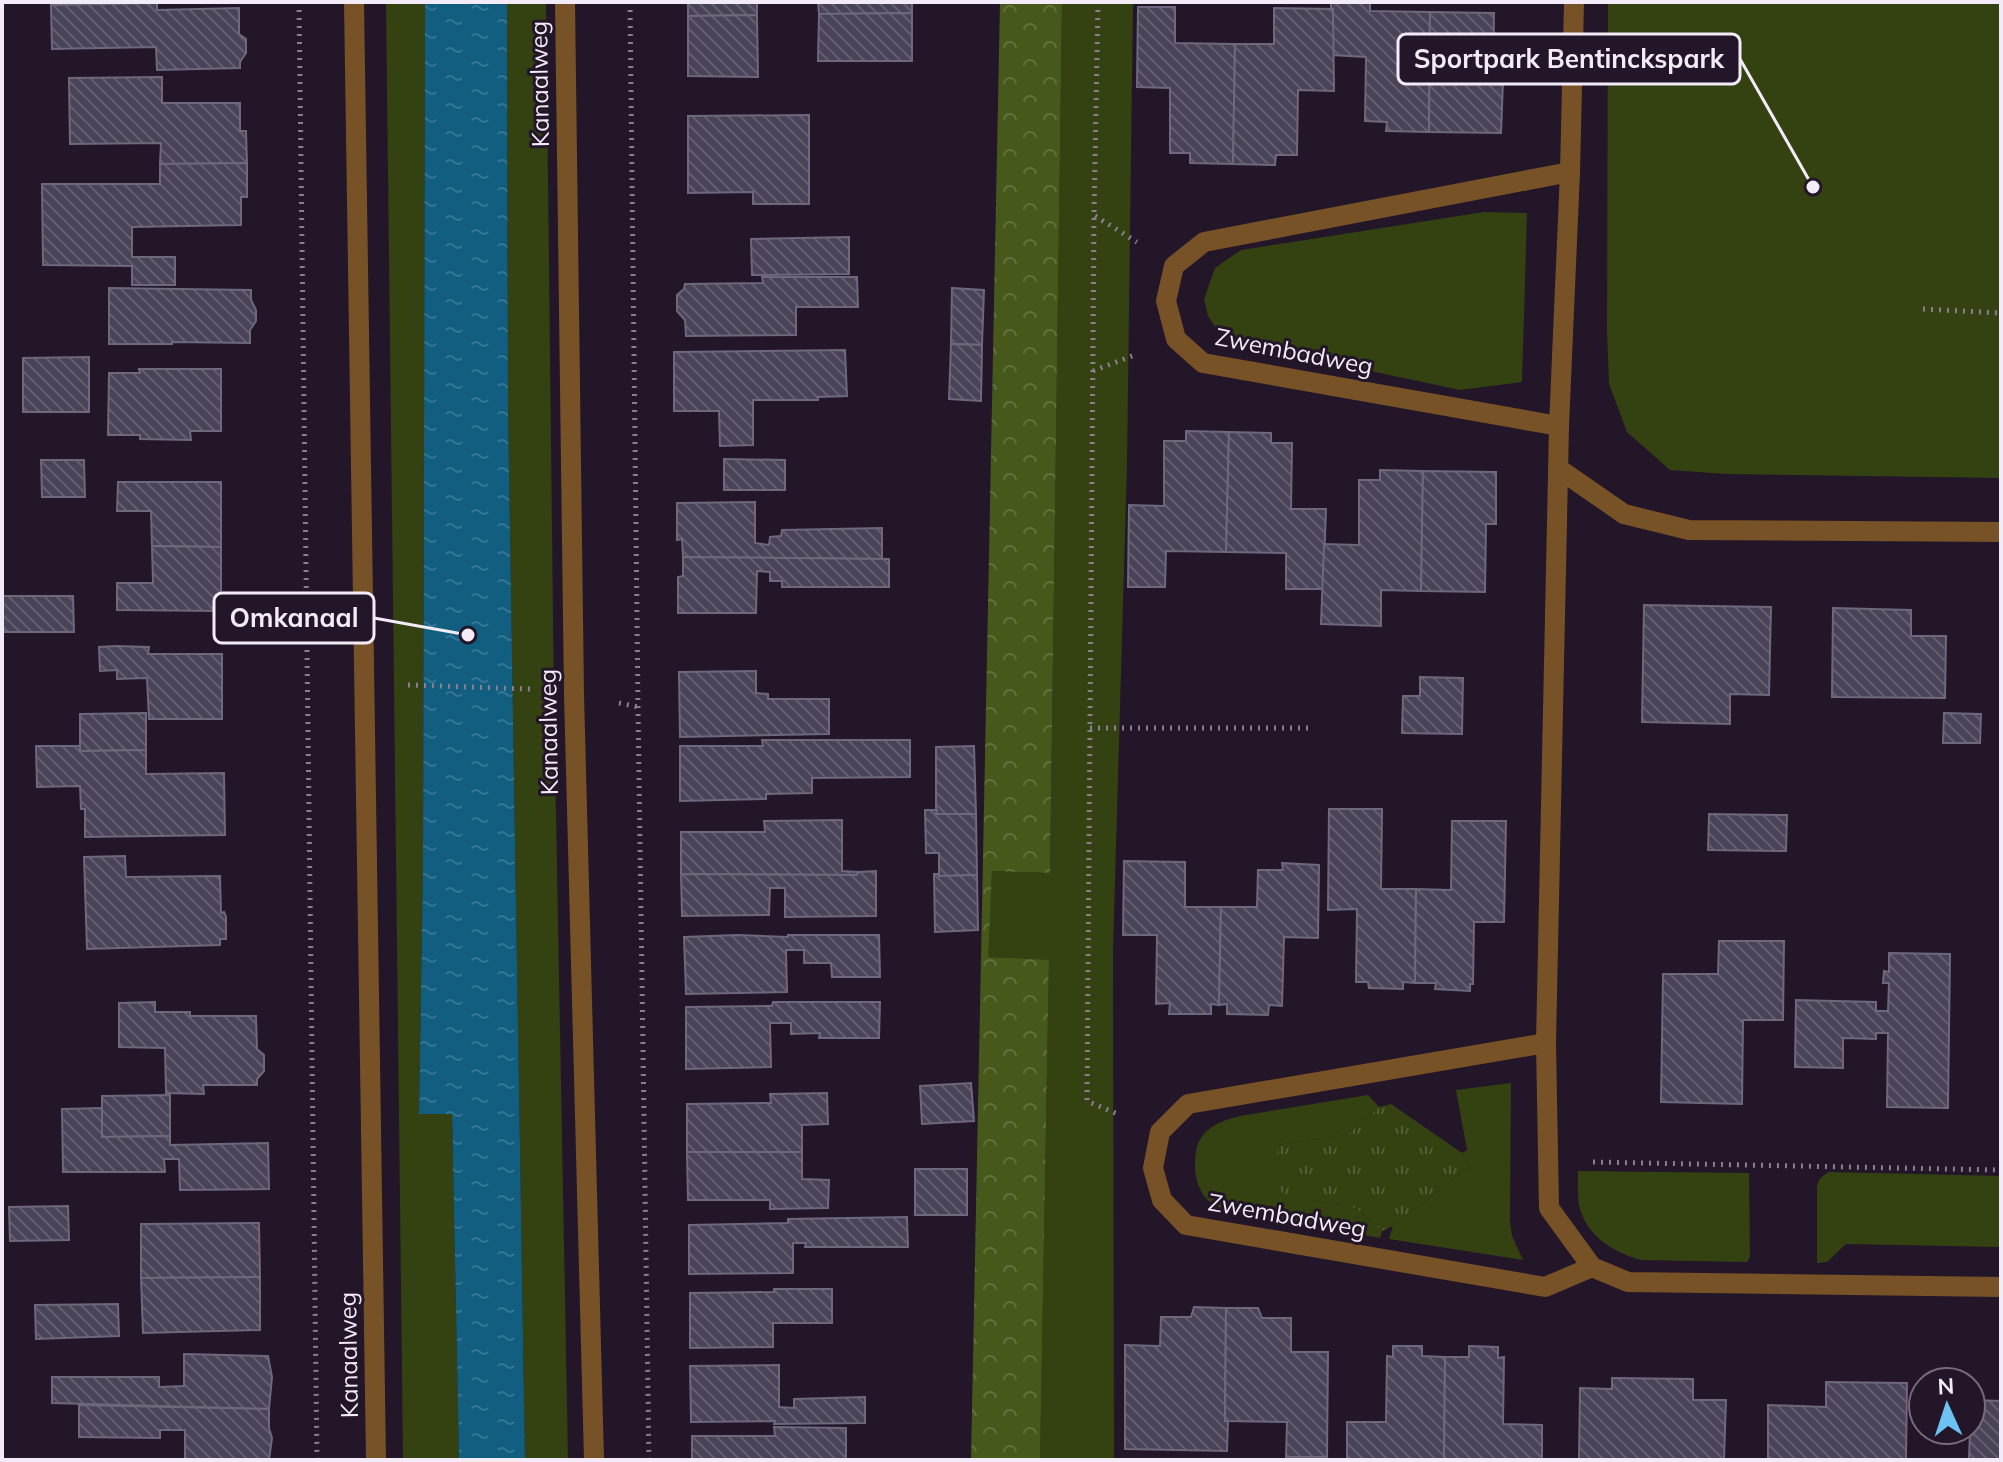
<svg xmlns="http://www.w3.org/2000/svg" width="2003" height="1462" font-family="Mulish,sans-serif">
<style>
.grass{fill:#344211}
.forest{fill:url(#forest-crowns)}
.park{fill:url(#park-tufts)}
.water{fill:url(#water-ripples)}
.building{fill:url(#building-back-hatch);stroke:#6e677e;stroke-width:2}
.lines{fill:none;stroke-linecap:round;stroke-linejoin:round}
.path{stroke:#897f8e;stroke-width:5;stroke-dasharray:2 6;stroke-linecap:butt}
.minor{stroke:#785227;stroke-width:20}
.tertiary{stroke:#785227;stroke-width:20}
.labels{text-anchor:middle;stroke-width:6;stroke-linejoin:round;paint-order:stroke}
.street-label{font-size:24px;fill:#f3ebf7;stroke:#221628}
.leader{fill:none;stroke:#f3ebf7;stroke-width:3}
.callout-dot{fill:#f3ebf7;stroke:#221628;stroke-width:3}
.callout{fill:#221628;stroke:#f3ebf7;stroke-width:3}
.callout-label{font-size:26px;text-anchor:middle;font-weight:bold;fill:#f3ebf7}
</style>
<defs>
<pattern id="forest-crowns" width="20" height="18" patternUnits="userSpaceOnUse" patternTransform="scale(2)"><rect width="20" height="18" fill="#47591a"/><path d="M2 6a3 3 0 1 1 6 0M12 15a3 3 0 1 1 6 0" fill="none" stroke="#62713c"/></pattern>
<pattern id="park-tufts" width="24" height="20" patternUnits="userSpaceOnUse" patternTransform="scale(2)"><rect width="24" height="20" fill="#344211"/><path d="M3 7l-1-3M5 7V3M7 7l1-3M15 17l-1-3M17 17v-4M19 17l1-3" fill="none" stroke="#525d34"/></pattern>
<pattern id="water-ripples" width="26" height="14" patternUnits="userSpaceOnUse" patternTransform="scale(2)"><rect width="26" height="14" fill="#115e81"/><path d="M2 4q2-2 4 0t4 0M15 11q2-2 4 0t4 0" fill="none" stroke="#347594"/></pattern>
<pattern id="building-back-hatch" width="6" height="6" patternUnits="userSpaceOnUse" patternTransform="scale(2)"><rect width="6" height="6" fill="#4a4358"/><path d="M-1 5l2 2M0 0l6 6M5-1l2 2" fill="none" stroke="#655e71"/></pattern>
</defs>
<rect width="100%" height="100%" fill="#221628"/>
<!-- grass -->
<g class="grass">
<path d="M386,2H425L423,865L419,1114H452L459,1460H403Z"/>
<path d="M507,2H546L554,706L568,1460H525L508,406Z"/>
<path d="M1062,2H1133L1127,465L1113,951L1114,1460H1040L1049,961L987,957L992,871L1050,873Z"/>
<path d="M1608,2H2001V478L1726,474L1670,470L1627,432L1609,384L1607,331Z"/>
<path d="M1484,212L1527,213L1522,382L1460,390L1230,341L1219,332L1208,316L1204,299L1215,268L1241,250Z"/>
<path d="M1511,1083L1510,1220L1512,1236L1523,1260L1389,1239L1393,1226L1470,1166L1465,1160L1462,1153L1467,1150L1456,1090Z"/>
<path d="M1368,1095L1379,1107L1347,1135L1277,1145L1312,1200L1332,1204L1350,1206L1360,1211L1382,1231L1380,1238C1346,1232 1311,1226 1277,1220C1260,1217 1224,1214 1211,1203C1196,1191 1193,1170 1196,1152C1199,1129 1220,1121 1240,1116Z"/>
<path d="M1578,1171L1749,1173L1750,1257L1747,1262H1745L1642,1260C1616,1254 1588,1237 1580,1209C1577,1197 1578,1183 1578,1171Z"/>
<path d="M1829,1172L2001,1176V1247L1846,1244L1827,1262L1817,1263V1187C1818,1179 1822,1176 1829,1172Z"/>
</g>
<!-- forest -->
<path class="forest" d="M1000,2H1062L1050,873L992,871L988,957L1049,960L1040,1460H971Z"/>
<!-- park -->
<path class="park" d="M1391,1104L1462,1153L1465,1160L1470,1166L1393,1226L1382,1231L1360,1211L1350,1206L1332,1204L1284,1195L1280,1189L1277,1145L1347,1135L1379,1107Z"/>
<!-- water -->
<path class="water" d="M425,2H507L508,406L525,1460H439L459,1459L452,1114H419L423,865Z"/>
<!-- building -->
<g class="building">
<path d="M688,2H757V15L688,16Z"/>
<path d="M818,2H912V13L819,14Z"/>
<path d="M1331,2H1370V11L1430,12L1429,132L1386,131L1387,122L1365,121L1366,57L1332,55L1333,9L1331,10Z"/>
<path d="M157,3V10L239,8V34L246,39V53L240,62V68L157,70L156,47L52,49L51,5Z"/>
<path d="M1138,7H1175V43L1235,44L1233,164L1190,163V153H1170V88L1137,87Z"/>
<path d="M1274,8L1333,9L1334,91L1298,90L1297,155H1276L1275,165L1233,164L1235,44H1274Z"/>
<path d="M1430,12L1494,13L1493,80L1503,81L1501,133L1429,132Z"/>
<path d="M912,13V61H818L819,14Z"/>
<path d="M757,15L758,77L688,76V16Z"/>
<path d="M162,77V103H240V131H246L247,163L160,164L161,143L70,144L69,78Z"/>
<path d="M809,115V204H753V192L688,193V116Z"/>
<path d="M247,163V197H241V225L132,227V257H175V285H132V266L43,265L42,184H160V164Z"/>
<path d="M849,237V274L752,275L751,239Z"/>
<path d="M762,277H857L858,307H796V335L686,336L685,320L677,311V295L684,289L685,284L763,283Z"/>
<path d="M109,288L251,290V300L256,310V321L250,330V343L172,342V344H109Z"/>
<path d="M952,288L984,290L982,345L951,344Z"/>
<path d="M951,344L982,345L981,401L949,399Z"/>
<path d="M845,350L847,396L818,397V400H753V445L720,446L719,411H674V352Z"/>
<path d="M89,357V412H23V358Z"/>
<path d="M139,369H221V431H190L191,440L140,439V435H108L109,373H140Z"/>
<path d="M1186,431L1229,432L1226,552L1166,551L1165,587H1128L1129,505L1164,506V441H1186Z"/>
<path d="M1229,432L1271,433V443H1292L1291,509H1326L1323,589H1286V553L1226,552Z"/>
<path d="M724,459L785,460V490H724Z"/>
<path d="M41,460H84L85,497H42Z"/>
<path d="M1380,470L1423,471L1421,591L1381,590V626L1321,624L1324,544L1359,545V480H1380Z"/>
<path d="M1423,471L1496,472V524H1486L1485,592L1421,591Z"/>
<path d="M118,482H221V547L152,546L151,511H117Z"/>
<path d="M755,502V543L769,545L770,537L781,536L782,530L882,528V559L683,557L682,539L677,540V503Z"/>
<path d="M152,546L221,547V611L117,610V583H153Z"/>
<path d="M683,557L889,559V587H782V581H770V572L757,571L756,613H678V577L683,576Z"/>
<path d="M2,596H73L74,632H2Z"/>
<path d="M1644,605L1771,607L1769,695L1730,694V724L1642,722Z"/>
<path d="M1833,608L1911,610V636H1946L1945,698L1832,697Z"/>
<path d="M116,646L149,647L148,654H222V719H149L147,678L117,679V670L100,671L99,647Z"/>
<path d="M756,671V693L768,694V699H829V734L680,737L679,672Z"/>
<path d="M1420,677L1463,678L1462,734L1402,733L1403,696H1420Z"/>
<path d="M146,713V750L80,751V714Z"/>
<path d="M1944,713L1981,714L1980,743H1943Z"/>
<path d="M762,740H910V777L812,778V793L766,794V799L680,801V746H763Z"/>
<path d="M36,746H80V751L146,750V774L224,773L225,835L85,837V809H81L80,786L37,787Z"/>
<path d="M974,746L976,814H936V747Z"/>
<path d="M1329,809H1382L1381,889H1416L1415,983L1403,982V989L1369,988L1368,982H1356L1357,909L1328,910Z"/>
<path d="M925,810H937L936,814H976L977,875L939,876V853H926Z"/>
<path d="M1709,814L1787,815L1786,851L1708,850Z"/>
<path d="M842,820V871L858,872L857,875L681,874V832H765L764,821Z"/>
<path d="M1452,821H1506L1504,922H1474L1473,984H1470V991L1435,989L1436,983H1415L1416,889L1451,890Z"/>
<path d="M125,856L126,877L220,876L221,913L224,912L226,917V939H220V945L87,949L84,857Z"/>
<path d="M1124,861L1185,862V907H1221L1219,1005L1211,1004V1014H1169L1170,1003L1156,1004L1157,935H1123Z"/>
<path d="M1282,863L1319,865L1318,938L1284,937L1282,1006L1269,1005L1268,1015L1227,1014V1004L1219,1005L1221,907H1257L1258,870H1283Z"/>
<path d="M876,871V916L785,917V888H770L769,915L682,916L681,874L857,875L858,872Z"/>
<path d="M934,874H939V876L977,875L978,930L935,932Z"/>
<path d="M738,935L788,937V935H879L880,977H832L831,963H804V950H786L787,992L686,994L684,937Z"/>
<path d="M1719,941H1784L1783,1020H1743L1742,1104L1661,1102L1663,974H1718Z"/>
<path d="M1889,953L1950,954L1948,1108L1887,1107L1888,1033H1876V1039L1843,1038V1068L1795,1067L1796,1000L1876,1002V1011H1888L1889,983H1883L1884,971L1889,972Z"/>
<path d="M155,1002V1012H190V1016H256L257,1049L264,1055V1071L257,1079V1085H203L204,1094L166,1093L165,1048L119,1047V1003Z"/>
<path d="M773,1002H880L879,1038H819L820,1033L791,1034V1023H770L771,1067L686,1069V1007L772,1006Z"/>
<path d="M971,1083L974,1121L922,1124L920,1086Z"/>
<path d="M827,1093L828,1124L802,1125V1152H687V1104L771,1103L770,1094Z"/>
<path d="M170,1095V1136L102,1137V1096Z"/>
<path d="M102,1108V1137L170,1136V1145L268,1143L269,1189L180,1190L179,1159H164L165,1172H63L62,1109Z"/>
<path d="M687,1152H802V1179L829,1180L828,1208L770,1209V1200H688Z"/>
<rect x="915" y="1169" width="52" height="46"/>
<path d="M68,1206L69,1240L10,1241L9,1207Z"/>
<path d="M907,1217L908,1247H805L806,1243H793V1273L689,1274V1225L788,1223V1219Z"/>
<path d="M259,1223L260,1277L141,1278V1224Z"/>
<path d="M260,1277V1330L143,1333L141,1278Z"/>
<path d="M774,1289H832V1323H773V1347L690,1348V1293L774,1292Z"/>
<path d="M118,1304L119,1336L36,1339L35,1305Z"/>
<path d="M1194,1307L1226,1308L1225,1421L1228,1422L1227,1451L1125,1449V1345L1160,1346L1161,1317H1191Z"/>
<path d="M1226,1308H1258L1262,1318H1291V1352H1328L1327,1457H1286L1287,1422L1225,1421Z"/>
<path d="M1393,1346H1422V1356L1445,1357L1444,1460H1347V1422H1386L1387,1356L1393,1357Z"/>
<path d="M1469,1346L1498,1347V1358L1504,1357L1503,1424L1542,1425V1460H1444L1445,1357H1469Z"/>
<path d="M184,1354L268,1356L272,1377L269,1409L52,1403V1377H159V1387L184,1386Z"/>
<path d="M779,1365V1407L794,1408V1399L865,1397V1423L774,1424L775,1421L691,1422L690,1366Z"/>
<path d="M1612,1378L1693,1379V1400H1726L1724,1460H1579L1580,1388L1612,1389Z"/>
<path d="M1826,1382L1907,1383L1906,1460H1768V1405L1826,1407Z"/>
<path d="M1971,1400L2001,1401V1460H1969Z"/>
<path d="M79,1405L269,1409V1428L272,1438L269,1460L185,1459V1430H160V1438L79,1437Z"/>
<path d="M774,1427L846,1428V1460H692V1436H775Z"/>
</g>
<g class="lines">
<!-- path -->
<g class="path">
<path d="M299,2L317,1460"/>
<path d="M630,2L638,707L649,1460"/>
<path d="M1098,2L1094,215L1087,1101L1120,1115"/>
<path d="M1095,216L1137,242"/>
<path d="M1923,309L2001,313"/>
<path d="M1093,371L1137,354"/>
<path d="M408,685L530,689"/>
<path d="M619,703L638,707"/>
<path d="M1090,728H1309"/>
<path d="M1593,1162L2001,1170"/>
</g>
<!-- minor -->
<g class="minor">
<path d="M1574,2L1570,172L1559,426L1546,1043L1549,1208L1592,1267L1628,1282L2001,1287"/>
<path d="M1559,426L1203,363L1176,339L1166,301L1174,266L1204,242L1570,172"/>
<path d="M1559,469L1624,514L1689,530L2001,532"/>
<path d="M1546,1043L1188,1104L1160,1132L1153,1168L1162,1200L1186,1225L1545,1287L1592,1267"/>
</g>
<!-- tertiary -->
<g class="tertiary">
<path d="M354,2L376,1460"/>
<path d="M565,2L574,694L594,1460"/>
</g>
</g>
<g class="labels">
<!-- street labels -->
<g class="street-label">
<text transform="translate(540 84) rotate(-91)" y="8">Kanaalweg</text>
<text transform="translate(1294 352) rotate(11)" y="8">Zwembadweg</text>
<text transform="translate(549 732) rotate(-91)" y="8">Kanaalweg</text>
<text transform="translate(1287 1216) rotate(10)" y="8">Zwembadweg</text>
<text transform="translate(349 1355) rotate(-91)" y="8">Kanaalweg</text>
</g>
</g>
<!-- callouts -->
<path class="leader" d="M1813 187L1740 59M468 635L374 618"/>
<g class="callout-dot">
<circle cx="1813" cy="187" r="8"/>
<circle cx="468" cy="635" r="8"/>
</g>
<g class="callout">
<rect x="1398" y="34" width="342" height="50" rx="8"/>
<rect x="214" y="593" width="160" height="50" rx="8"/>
</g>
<g class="callout-label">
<text x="1569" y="68">Sportpark Bentinckspark</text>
<text x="294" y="627">Omkanaal</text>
</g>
<!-- border -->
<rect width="2003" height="1462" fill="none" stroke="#f3ebf7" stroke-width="8"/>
<!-- north arrow -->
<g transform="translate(1947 1406) rotate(357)"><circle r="38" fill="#221628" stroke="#766b7b" stroke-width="2"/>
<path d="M0-6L14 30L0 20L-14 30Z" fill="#6dc2f3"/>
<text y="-12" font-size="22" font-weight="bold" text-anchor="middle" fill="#f3ebf7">N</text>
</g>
</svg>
